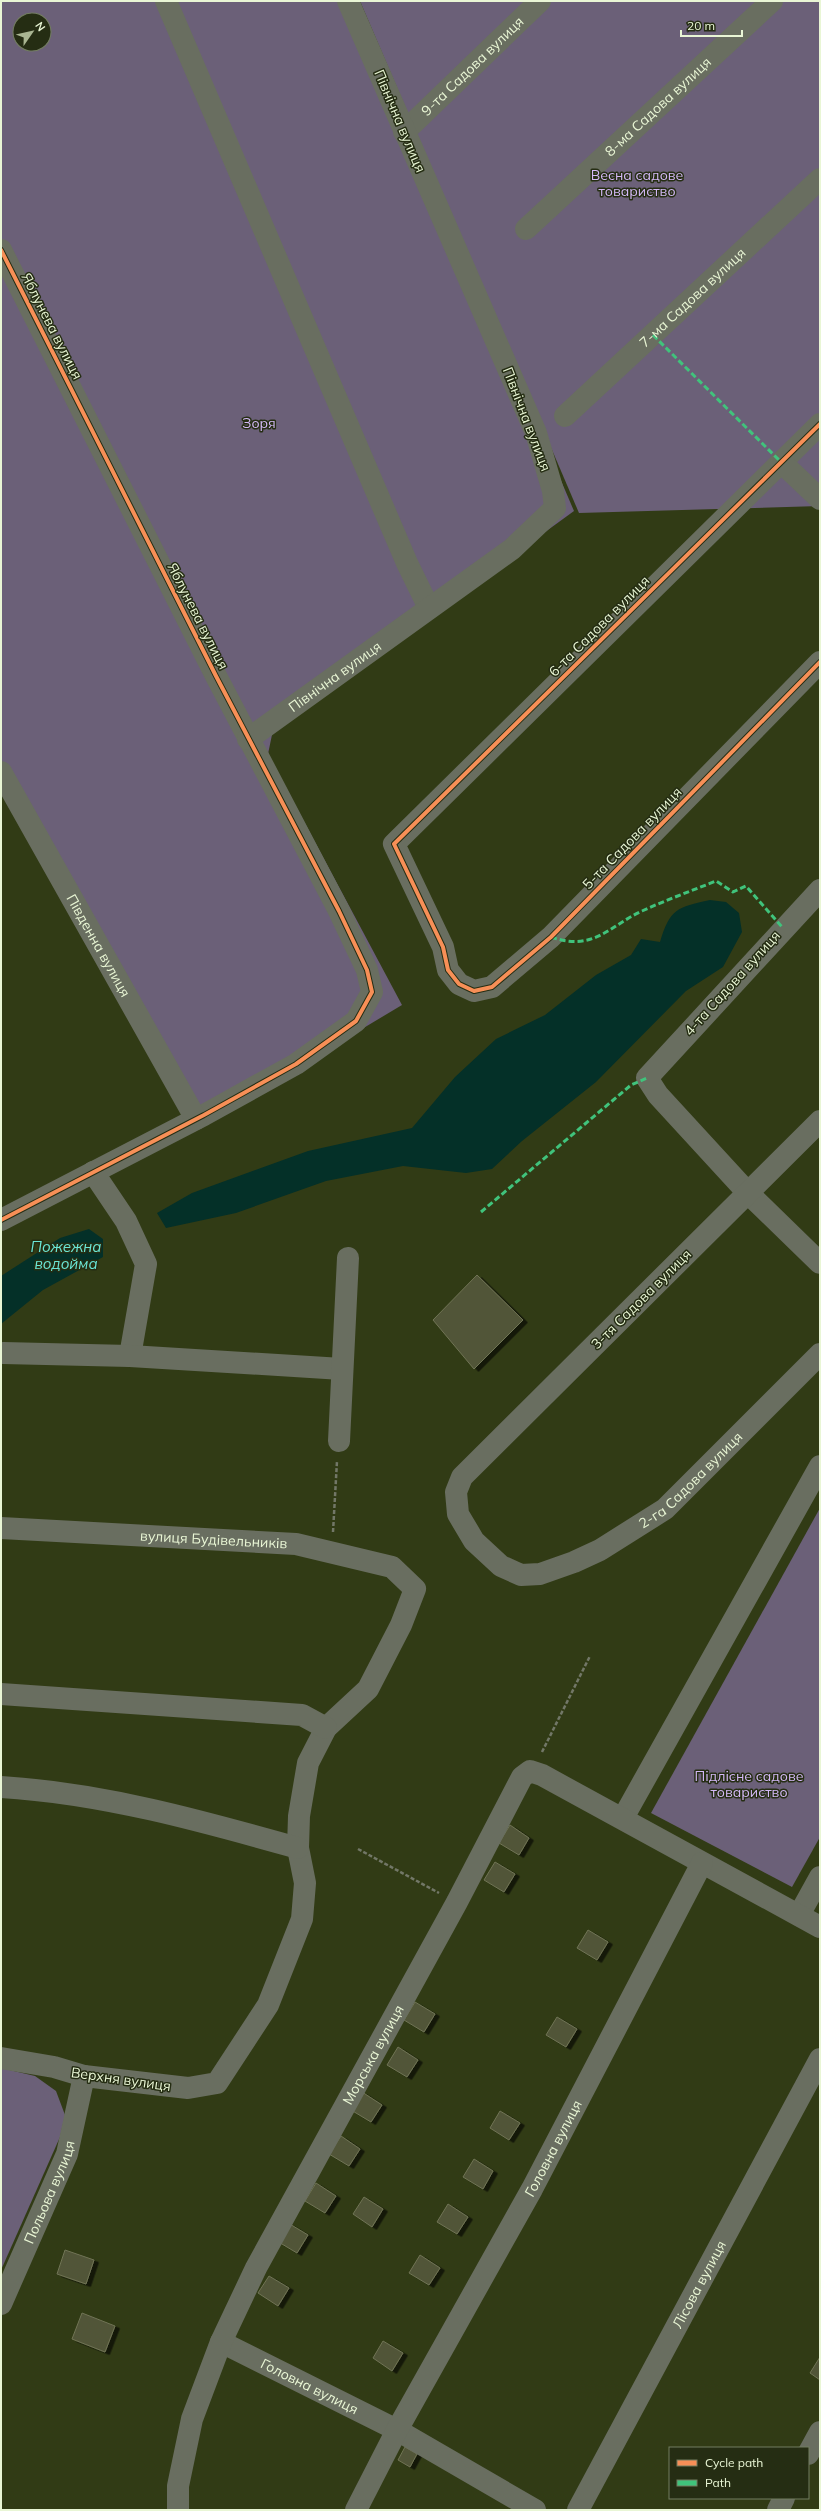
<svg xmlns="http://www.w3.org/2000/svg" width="821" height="2511" font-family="Mulish,sans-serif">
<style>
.green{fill:#6b6078;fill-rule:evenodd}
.water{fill:#043028}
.building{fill:#515437;stroke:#707455;filter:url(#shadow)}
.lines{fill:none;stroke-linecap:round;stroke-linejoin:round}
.path{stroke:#727767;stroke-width:2.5;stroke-dasharray:4 2;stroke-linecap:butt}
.minor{stroke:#696e60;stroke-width:22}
.quiet{stroke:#40c37c;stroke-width:3;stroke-dasharray:6 3;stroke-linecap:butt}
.cycleway-casing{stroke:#252d13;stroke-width:6}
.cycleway{stroke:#f78f57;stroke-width:4}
.labels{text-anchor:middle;stroke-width:3;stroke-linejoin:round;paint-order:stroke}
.street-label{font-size:14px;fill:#e9f6d5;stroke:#252d13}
.park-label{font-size:14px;fill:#d4b9f7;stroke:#252d13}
.water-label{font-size:15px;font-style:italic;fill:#6ae6d6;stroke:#252d13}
</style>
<defs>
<filter id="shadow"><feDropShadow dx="4.5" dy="2.5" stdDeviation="0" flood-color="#0009"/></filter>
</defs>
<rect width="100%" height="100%" fill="#313b15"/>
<!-- green -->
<g class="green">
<path d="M1,1H356L574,511L273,730L268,754L402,1005L193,1130L1,762ZM20,20H44V44H20Z"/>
<path d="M360,1H820V506L579,513Z"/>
<path d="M820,1508V1837L792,1887L651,1813Z"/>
<path d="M1,2068L35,2076L56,2091L65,2115L60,2137L1,2270Z"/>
</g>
<!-- water -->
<g class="water">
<path d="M710,900L726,902L739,913L742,932L723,967L686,991L596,1082L522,1141L492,1169L466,1173L403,1166L326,1181L236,1213L166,1228L157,1213L192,1193L308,1151L412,1128L455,1077L496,1039L545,1015L596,975L631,955L641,939L660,942C670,909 677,907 710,900Z"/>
<path d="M89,1229L103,1239V1257L43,1290L1,1324V1276L60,1238Z"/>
</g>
<!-- building -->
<g class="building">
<path d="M477,1275L523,1320L474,1369L433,1320Z"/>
<path d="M510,1825L529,1838L519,1855L499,1843Z"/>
<path d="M495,1862L515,1874L504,1892L484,1880Z"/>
<path d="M588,1930L608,1942L597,1960L577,1948Z"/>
<path d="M415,2002L435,2014L424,2032L404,2020Z"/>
<path d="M557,2017L577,2029L566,2047L546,2035Z"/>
<path d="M398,2047L418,2060L407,2077L387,2065Z"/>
<path d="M362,2092L382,2105L371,2122L351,2110Z"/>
<path d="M500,2111L520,2123L509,2140L490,2128Z"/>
<path d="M341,2136L360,2149L349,2166L329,2154Z"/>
<path d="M474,2159L493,2171L483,2189L463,2177Z"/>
<path d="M316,2183L336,2196L325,2213L305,2201Z"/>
<path d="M364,2197L383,2209L372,2227L353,2214Z"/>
<path d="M448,2204L468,2217L457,2234L437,2222Z"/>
<path d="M288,2223L308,2235L297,2253L277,2241Z"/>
<path d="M65,2250L94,2260L86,2284L57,2274Z"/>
<path d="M420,2255L440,2268L429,2285L409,2273Z"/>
<path d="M269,2276L289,2288L278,2306L258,2293Z"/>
<path d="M82,2313L115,2326L105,2352L72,2339Z"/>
<path d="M383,2341L403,2353L392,2371L373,2358Z"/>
<path d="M820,2357V2380L810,2373Z"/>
<path d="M405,2447L417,2454L410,2467L398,2460Z"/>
</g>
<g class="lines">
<!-- path -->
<g class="path">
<path d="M333,1532L337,1461"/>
<path d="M542,1752L590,1656"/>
<path d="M358,1849L439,1893"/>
</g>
<!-- minor -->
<g class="minor">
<path d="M166,1L407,563L429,608"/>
<path id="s1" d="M404,132L540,1"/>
<path id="s2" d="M526,229L772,1"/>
<path d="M1,250L216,676L339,911L367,970L372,992L356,1021L296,1064L204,1115L1,1220"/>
<path id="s3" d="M565,416L820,179"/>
<path d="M820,424L394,844L443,947L448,970L459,984L474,991L492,987L551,937L820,662"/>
<path d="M781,462L820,499"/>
<path id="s4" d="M248,739L512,549L555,508L553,491L536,433L348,1"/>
<path id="s5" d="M1,772L196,1119"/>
<path d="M820,890L647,1078L658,1095L748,1193L820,1263"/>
<path id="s6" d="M820,1121L462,1477L456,1492L458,1514L474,1541L501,1566L521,1575L540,1574L574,1562L600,1550L665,1509L820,1354"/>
<path d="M93,1172L126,1221L146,1264L130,1356"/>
<path d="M3,1353L130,1356L342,1369"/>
<path d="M339,1441L348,1258"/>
<path id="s7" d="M1,1528L296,1544L392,1567L415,1589L401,1625L368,1689L326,1728L308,1763L299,1816L298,1848L305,1883L302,1919L268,2005L217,2083L188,2088L84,2076L54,2067L1,2058"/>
<path d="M1,1694L302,1715L326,1728"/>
<path d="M1,1787C102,1793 202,1821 298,1848"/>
<path d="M623,1818L820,1466"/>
<path d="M799,1915L820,1877"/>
<path id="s8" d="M1,2304L67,2154L84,2076"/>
<path id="s9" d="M221,2342L397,2430L535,2510"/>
<path d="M808,2454L820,2432"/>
<path id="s10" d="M178,2510V2486L192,2419L221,2342L256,2268L457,1902L522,1777L530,1771L542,1775L820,1927"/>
<path id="s11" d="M356,2510L397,2430L532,2189L702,1863"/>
<path id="s12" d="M578,2510L820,2059"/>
<path d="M778,2510L784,2498"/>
</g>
<!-- quiet -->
<g class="quiet">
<path d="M653,335L781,462"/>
<path d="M551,937C594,952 609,926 642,911C666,900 691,891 716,881L733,892L746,886L783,928"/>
<path d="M481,1212L631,1085L647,1078"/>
</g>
<defs>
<g id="cycleway">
<path d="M1,250L216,676L339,911L367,970L372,992L356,1021L296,1064L204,1115L1,1220"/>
<path d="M820,424L394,844L443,947L448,970L459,984L474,991L492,987L551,937L820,662"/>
</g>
</defs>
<!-- cycleway casing -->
<use href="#cycleway" class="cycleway-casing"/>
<!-- cycleway -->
<use href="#cycleway" class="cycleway"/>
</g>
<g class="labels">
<!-- street labels -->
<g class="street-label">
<text dy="5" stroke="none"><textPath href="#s1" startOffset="95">9-та Садова вулиця</textPath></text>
<text dy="5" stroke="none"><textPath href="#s2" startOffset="180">8-ма Садова вулиця</textPath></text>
<text transform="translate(400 121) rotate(67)" y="5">Північна вулиця</text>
<text dy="5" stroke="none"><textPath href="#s3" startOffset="174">7-ма Садова вулиця</textPath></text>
<text transform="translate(52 326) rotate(63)" y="5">Яблунева вулиця</text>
<text transform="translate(527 419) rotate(69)" y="5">Північна вулиця</text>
<text transform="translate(198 616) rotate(63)" y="5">Яблунева вулиця</text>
<text transform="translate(599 626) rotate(-45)" y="5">6-та Садова вулиця</text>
<text dy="5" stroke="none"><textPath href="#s4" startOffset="107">Північна вулиця</textPath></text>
<text transform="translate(632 838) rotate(-46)" y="5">5-та Садова вулиця</text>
<text dy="5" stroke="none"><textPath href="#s5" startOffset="199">Південна вулиця</textPath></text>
<text transform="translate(732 983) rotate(-48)" y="5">4-та Садова вулиця</text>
<text transform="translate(641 1299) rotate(-45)" y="5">3-тя Садова вулиця</text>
<text dy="5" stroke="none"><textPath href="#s6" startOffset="832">2-га Садова вулиця</textPath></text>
<text dy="5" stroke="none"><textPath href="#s7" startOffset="213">вулиця Будівельників</textPath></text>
<text dy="5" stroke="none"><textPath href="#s10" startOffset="500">Морська вулиця</textPath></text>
<text transform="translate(121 2079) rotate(8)" y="5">Верхня вулиця</text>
<text dy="5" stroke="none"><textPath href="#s11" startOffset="412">Головна вулиця</textPath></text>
<text dy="5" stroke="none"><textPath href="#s8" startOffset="122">Польова вулиця</textPath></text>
<text dy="5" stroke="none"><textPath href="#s12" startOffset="256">Лісова вулиця</textPath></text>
<text dy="5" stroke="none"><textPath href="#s9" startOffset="99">Головна вулиця</textPath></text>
</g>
<!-- park labels -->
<g class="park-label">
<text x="637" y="180">Весна садове<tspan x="637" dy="16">товариство</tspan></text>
<text x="259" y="428">Зоря</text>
<text x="749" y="1781">Підлісне садове<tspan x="749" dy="16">товариство</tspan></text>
</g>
<!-- water labels -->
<g class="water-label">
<text x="66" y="1252">Пожежна<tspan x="66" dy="17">водойма</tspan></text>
</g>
</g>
<!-- border -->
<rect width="821" height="2511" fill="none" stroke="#e9f6d5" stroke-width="4"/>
<!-- legend -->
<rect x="669" y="2447" width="140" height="52" fill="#252d13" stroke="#737d61"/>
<rect x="677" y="2460" width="20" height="6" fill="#f78f57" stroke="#737d61"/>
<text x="705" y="2467" font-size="12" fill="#e9f6d5">Cycle path</text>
<rect x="677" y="2480" width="20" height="6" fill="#40c37c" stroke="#737d61"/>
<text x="705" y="2487" font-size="12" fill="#e9f6d5">Path</text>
<!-- north arrow -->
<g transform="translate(32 32) rotate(56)"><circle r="19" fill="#252d13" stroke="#737d61"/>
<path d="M0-3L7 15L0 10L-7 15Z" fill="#a9b592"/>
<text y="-6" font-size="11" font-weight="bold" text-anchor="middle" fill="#e9f6d5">N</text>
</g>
<!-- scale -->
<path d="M681 30v6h61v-6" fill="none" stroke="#e9f6d5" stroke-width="2"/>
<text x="687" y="30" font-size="12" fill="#e9f6d5" stroke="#252d13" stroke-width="3" paint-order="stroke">20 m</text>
</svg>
